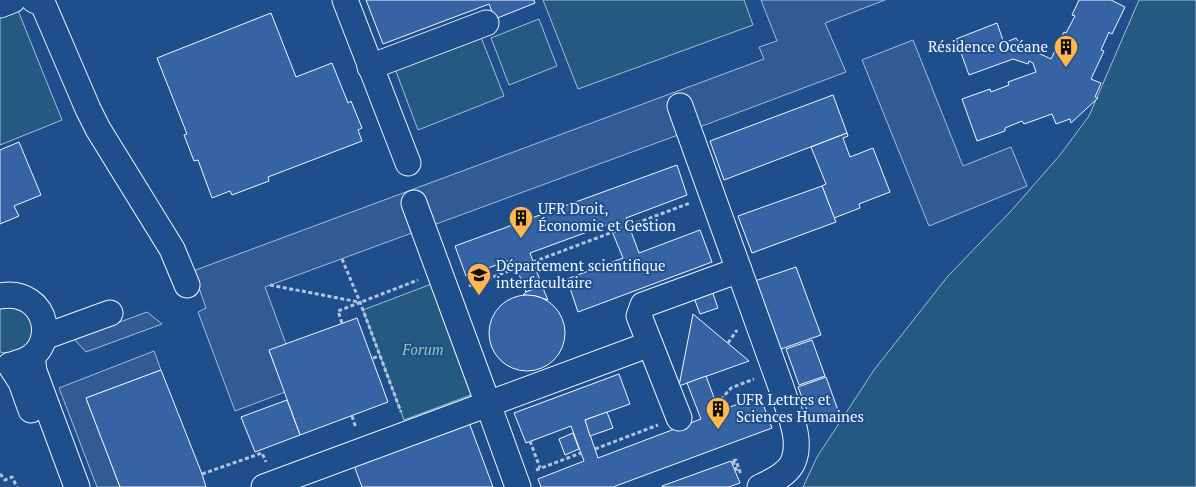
<svg xmlns="http://www.w3.org/2000/svg" width="1196" height="487" font-family="'PT Serif',serif">
<style>
.green{fill:#245a82;stroke:#a8bbd7}
.parking{fill:#305b95;stroke:#a8bbd7}
.building{fill:#3563a3;stroke:#f2f6ff}
.lines{fill:none;stroke-linecap:round;stroke-linejoin:round}
.minor-casing{stroke:#f2f6ff;stroke-width:27}
.path{stroke:#b3c4dc;stroke-width:3;stroke-dasharray:4 2.5;stroke-linecap:butt}
.minor{stroke:#1f4e8c;stroke-width:25}
.labels{text-anchor:middle;stroke-width:4;stroke-linejoin:round;paint-order:stroke}
.poi-label{font-size:15px;fill:#f2f6ff;stroke:#1f4e8c;text-anchor:start}
.park-label{font-size:15px;font-style:italic;fill:#97c8a6;stroke:#1f4e8c}
</style>
<rect width="100%" height="100%" fill="#1f4e8c"/>
<!-- green -->
<g class="green">
<path d="M543,0H744L753,25L578,89Z"/>
<path d="M1139,0H1196V487H803L817,457L874,370L948,276L1011,211L1060,155L1089,116Z"/>
<path d="M17,8L62,120L0,145V15Z"/>
<path d="M539,19L557,66L509,85L491,38Z"/>
<path d="M479,32L504,96L418,130L394,66Z"/>
<path d="M442,280L484,390L404,420L363,310Z"/>
<path d="M1,304L31,313L34,337C24,350 17,356 0,352V305Z"/>
</g>
<!-- parking -->
<g class="parking">
<path d="M761,0H885L825,23L846,72L689,131L265,287L286,344L269,351L285,392L235,411L198,312L206,308L193,271L764,59L759,47L777,41Z"/>
<path d="M913,40L963,166L1011,147L1027,186L929,226L862,60Z"/>
<path d="M147,312L162,324L86,352L74,339Z"/>
<path d="M154,351L161,370L86,398L120,487H97L59,388Z"/>
</g>
<!-- building -->
<g class="building">
<path d="M366,0H534L535,3L495,19L489,4L383,44Z"/>
<path d="M1079,0H1111L1125,7L1112,34L1109,32L1101,50L1104,51L1091,79L1101,83L1095,97L1098,98L1071,123L1070,119L1056,124L1052,114L1024,124L1022,121L1005,128V131L977,141L962,99L990,89L991,92L1009,85L1008,82L1036,72L1033,63L1029,61L1028,64L1013,59L969,75L956,39L997,23L1004,43L1016,38L1019,42L1035,49L1034,51L1051,59L1064,32L1066,33L1075,16L1072,15Z"/>
<path d="M271,13L296,77L332,63L348,103L351,101L362,128L358,130L362,141L268,177L269,181L232,195L230,191L212,198L198,160L194,161L184,135L187,134L157,58Z"/>
<path d="M833,95L847,133L724,180L710,141Z"/>
<path d="M847,133L848,136L843,138L850,157L873,148L890,192L859,204L860,208L834,218L822,186L826,184L811,147Z"/>
<path d="M19,142L41,195L14,206L19,216L0,224V150Z"/>
<path d="M677,165L687,195L626,218L629,226L639,253L700,230L712,262L578,312L567,279L623,258L609,224L530,253L542,286L526,292L513,259L466,276L455,246Z"/>
<path d="M822,186L836,222L752,253L738,216Z"/>
<path d="M796,267L821,335L781,349L755,281Z"/>
<path d="M542,286L548,300L536,296L523,295L526,292Z"/>
<path d="M711,288L718,308L700,314L693,295Z"/>
<circle cx="527" cy="333" r="38"/>
<path d="M693,314L749,361L679,386Z"/>
<path d="M357,318L388,402L300,435L269,350Z"/>
<path d="M812,340L825,376L799,385L786,349Z"/>
<path d="M161,370L202,474L206,487H120L86,398Z"/>
<path d="M619,374L630,404L585,420L598,458L701,419L687,383L706,376L719,411L760,396L772,428L613,487H541L538,479L584,461L581,453L571,426L526,443L514,413Z"/>
<path d="M826,377L839,413L812,423L798,387Z"/>
<path d="M287,400L300,435L255,452L241,417Z"/>
<path d="M607,412L613,428L590,436L585,420Z"/>
<path d="M467,417L493,487H362L352,460Z"/>
<path d="M573,433L579,449L565,455L559,439Z"/>
<path d="M731,461L740,483L729,487H662V486Z"/>
</g>
<g class="lines">
<defs>
<g id="minor">
<path d="M34,0L43,4L88,109L98,129L172,249L187,285"/>
<path d="M345,0L408,163"/>
<path d="M0,5L13,0"/>
<path d="M370,67L486,23"/>
<path d="M680,106L781,387C788,410 804,441 792,464C786,475 771,482 760,487"/>
<path d="M414,203L488,404L650,344L639,316L643,305L739,270"/>
<path d="M0,296C50,287 61,354 17,363"/>
<path d="M44,337L110,313"/>
<path d="M650,344L679,418"/>
<path d="M32,357L34,371L77,487"/>
<path d="M10,365L21,382L31,410"/>
<path d="M264,487L488,404L518,487"/>
</g>
</defs>
<!-- minor casing -->
<use href="#minor" class="minor-casing"/>
<!-- path -->
<g class="path">
<path d="M342,259L360,302L401,412"/>
<path d="M533,262L690,203"/>
<path d="M270,285L359,302"/>
<path d="M469,286L517,268"/>
<path d="M342,323L338,311L418,280"/>
<path d="M728,343L737,330"/>
<path d="M373,358L380,356"/>
<path d="M716,404L718,403L731,388L754,379"/>
<path d="M352,416L356,428"/>
<path d="M530,441L540,468"/>
<path d="M595,449L658,425"/>
<path d="M733,461L736,460L741,475"/>
<path d="M733,461L737,472L736,473"/>
<path d="M536,470L581,453"/>
<path d="M0,474L5,480L12,477L17,487"/>
<path d="M202,474L262,453L266,462"/>
</g>
<!-- minor -->
<use href="#minor" class="minor"/>
</g>
<!-- icons -->
<defs>
<symbol id="building-pin" viewBox="-11 -11 22 30"><path d="M0 17L-7.5 6A9.5 9.5 0 1 1 7.5 6Z" fill="#ffb74d" stroke="#1f4e8c"/><path d="M-4-6H4V6H1V3H-1V6H-4ZM-2.5-4.3h1.7v1.8h-1.7ZM.8-4.3h1.7v1.8H.8ZM-2.5-1h1.7V.8h-1.7ZM.8-1h1.7V.8H.8Z" fill="#111"/></symbol>
<symbol id="university-pin" viewBox="-11 -11 22 30"><path d="M0 17L-7.5 6A9.5 9.5 0 1 1 7.5 6Z" fill="#ffb74d" stroke="#1f4e8c"/><path d="M0-5L7-2L0 1L-7-2ZM-4 1L0 2.5L4 1V4Q0 6-4 4Z" fill="#111"/></symbol>
</defs>
<g fill-rule="evenodd">
<use href="#building-pin" x="1052" y="33" width="28" height="38"/>
<use href="#building-pin" x="507" y="204" width="28" height="38"/>
<use href="#university-pin" x="465" y="261" width="28" height="38"/>
<use href="#building-pin" x="704" y="395" width="28" height="38"/>
</g>
<g class="labels">
<!-- poi labels -->
<g class="poi-label">
<text x="1048" y="52" text-anchor="end">Résidence Océane</text>
<text x="538" y="214">UFR Droit,<tspan x="538" dy="17">Économie et Gestion</tspan></text>
<text x="496" y="271">Département scientifique<tspan x="496" dy="17">interfacultaire</tspan></text>
<text x="736" y="405">UFR Lettres et<tspan x="736" dy="17">Sciences Humaines</tspan></text>
</g>
<!-- park labels -->
<g class="park-label">
<text x="423" y="355">Forum</text>
</g>
</g>
</svg>
